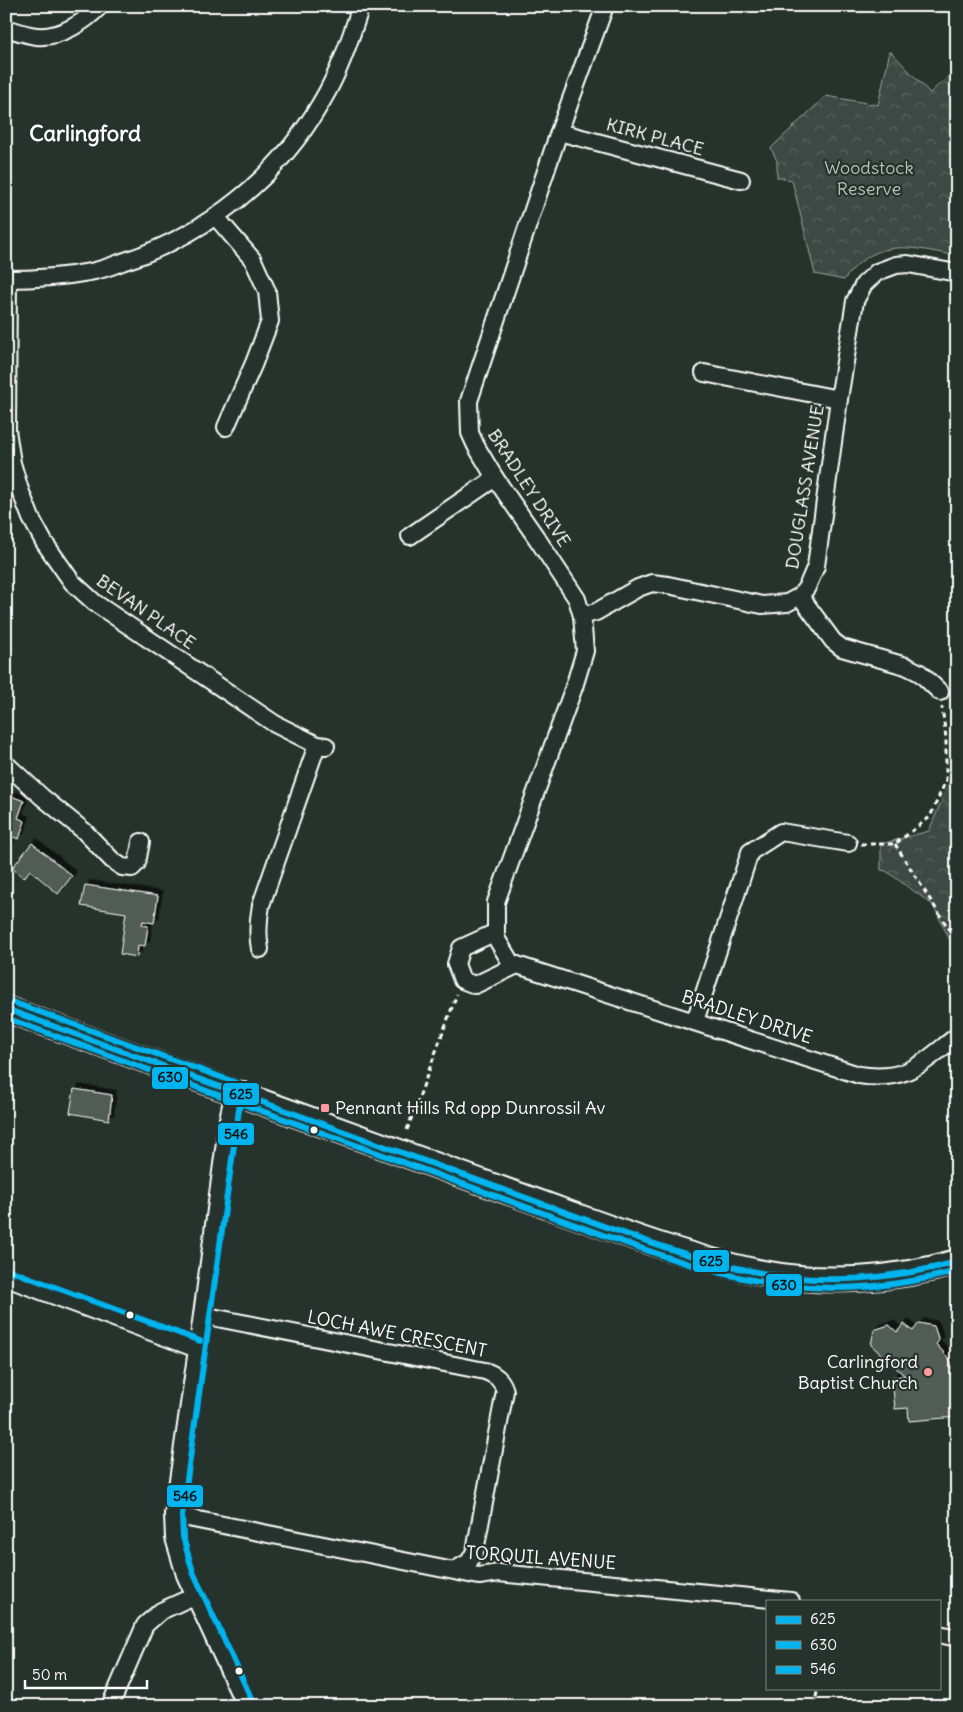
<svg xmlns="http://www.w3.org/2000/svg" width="963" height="1712" font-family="Delius,sans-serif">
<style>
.park{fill:url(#park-crowns);stroke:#9ea4a2}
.building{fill:#515c57;stroke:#fff;filter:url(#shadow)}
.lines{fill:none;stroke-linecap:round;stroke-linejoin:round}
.minor-casing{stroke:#fff;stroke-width:20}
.highway-casing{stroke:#fff;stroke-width:28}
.path{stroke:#fff;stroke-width:3;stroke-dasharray:5 4;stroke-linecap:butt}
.minor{stroke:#26332d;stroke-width:16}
.highway{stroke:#26332d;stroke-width:24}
.bus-1-casing{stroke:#26332d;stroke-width:10}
.bus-2-casing{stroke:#26332d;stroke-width:10}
.bus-3-casing{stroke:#26332d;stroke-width:10}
.bus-1{stroke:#00b5ef;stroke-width:6}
.bus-2{stroke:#00b5ef;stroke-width:6}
.bus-3{stroke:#00b5ef;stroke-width:6}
.poi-dot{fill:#ff9aa2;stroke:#26332d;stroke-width:2}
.bus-dot{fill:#fff;stroke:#26332d;stroke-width:2}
.labels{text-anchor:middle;stroke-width:4.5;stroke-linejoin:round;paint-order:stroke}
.street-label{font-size:18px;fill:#fff;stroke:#26332d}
.park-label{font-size:18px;fill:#bbbfbe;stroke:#26332d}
.poi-label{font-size:18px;fill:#fff;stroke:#26332d;text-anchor:start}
.district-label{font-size:22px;font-weight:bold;fill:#fff;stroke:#26332d}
.line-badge{stroke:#26332d;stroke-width:2}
.pale-badge-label{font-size:14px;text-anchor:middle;font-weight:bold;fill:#111}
</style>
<defs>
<pattern id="park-crowns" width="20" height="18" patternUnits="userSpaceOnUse" patternTransform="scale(1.25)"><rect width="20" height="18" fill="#3e4944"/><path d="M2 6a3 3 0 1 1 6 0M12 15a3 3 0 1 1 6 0" fill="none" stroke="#5b6460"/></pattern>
<filter id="shadow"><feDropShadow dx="4.5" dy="-4.5" stdDeviation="0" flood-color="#0009"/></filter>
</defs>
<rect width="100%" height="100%" fill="#26332d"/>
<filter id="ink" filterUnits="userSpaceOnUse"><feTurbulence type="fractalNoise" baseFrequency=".02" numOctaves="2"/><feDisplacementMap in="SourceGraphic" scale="10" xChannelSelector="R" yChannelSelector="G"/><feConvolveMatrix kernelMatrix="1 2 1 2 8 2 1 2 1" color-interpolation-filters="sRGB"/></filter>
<g filter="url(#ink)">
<!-- park -->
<g class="park">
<path d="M890,51L930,93L957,68V256C911,247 876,236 844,280L815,274L792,180L777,177V161L771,148L826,96L878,105Z"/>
<path d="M955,768L957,769V955L933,905L886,871L881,870V844L929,831Z"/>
</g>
<!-- building -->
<g class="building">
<path d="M11,796L24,801L18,818L25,821L19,839L13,837L9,848L6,847V804L8,805Z"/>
<path d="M32,843L72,876L58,894L30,870L24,878L12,868Z"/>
<path d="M85,885L158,896L154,923L143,921L142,925L148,926L145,946L138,945L137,957L120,954L126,913L81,906Z"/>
<path d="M74,1089L112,1095L109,1120L70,1113Z"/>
<path d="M919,1323L934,1326L939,1341L936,1344L951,1361L952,1369H955L957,1417L909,1421L908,1408L895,1409L892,1377L905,1376L871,1345L874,1330L889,1325L897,1332L904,1324L913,1331Z"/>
</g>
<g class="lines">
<defs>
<g id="minor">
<path d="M605,6L559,132L469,401L470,433L476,446L495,478L538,540L577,599L582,616L585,651L574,687L496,902V938L511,963L517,965L859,1075C907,1082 921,1064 957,1036"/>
<path d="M6,28C16,31 27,35 37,36C60,38 85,22 100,6"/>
<path d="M559,132L741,180"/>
<path d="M216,217L253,260L267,291L270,321L254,363L226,427"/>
<path d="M6,279C34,279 63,277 90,272C101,270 112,266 122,262C206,235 278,178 322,101C340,71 350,39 361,6"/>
<path d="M8,279L7,430L12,463L20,490L31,518L44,542L72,582L95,603L275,724L317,745L326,746"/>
<path d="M704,373L839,399"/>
<path d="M410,536L495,478"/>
<path d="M800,596L833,641L842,648L906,666L920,673L940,692"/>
<path d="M582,616L596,612L638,588L652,583L668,585L762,605L787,603L800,596L807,587L816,566L839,399L855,301L864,284L877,272L896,265L908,264L957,273"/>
<path d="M6,764L42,797L84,831L112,860L122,867L132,868L137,863L141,842"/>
<path d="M496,932L461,948L456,964L462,980L475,985L517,965"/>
<path d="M260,949C257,933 258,921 261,905L317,745"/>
<path d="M695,1021L750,852L781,832L848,843"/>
<path d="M234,1091L228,1119L202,1315L173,1515L174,1538L185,1575L245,1706"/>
<path d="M6,1278L197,1349"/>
<path d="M202,1315L485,1371C496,1375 502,1380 505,1391L475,1551L469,1562L455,1570"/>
<path d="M173,1515L479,1576L499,1573L791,1601"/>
<path d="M939,1634L957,1638"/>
<path d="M110,1706L145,1625L161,1611L194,1596"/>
</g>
<path id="highway" d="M6,1009C171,1068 336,1130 501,1189C585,1218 676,1256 763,1273C827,1285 895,1280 957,1262"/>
</defs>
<!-- minor casing -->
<use href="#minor" class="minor-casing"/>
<!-- highway casing -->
<use href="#highway" class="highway-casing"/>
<!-- path -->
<g class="path">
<path d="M861,844H895L930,817L946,780V738L942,707"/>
<path d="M895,844L957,942"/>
<path d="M407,1130L457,994"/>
<path d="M814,1706L818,1688"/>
</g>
<!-- minor -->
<use href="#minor" class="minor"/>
<!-- highway -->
<use href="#highway" class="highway"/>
<defs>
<path id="bus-1" d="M6,1009L598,1224C659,1246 723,1269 788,1277C845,1283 901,1277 957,1262"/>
<path id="bus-2" d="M6,1018L595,1232C657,1254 721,1278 786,1285C844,1292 901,1286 957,1271"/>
<g id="bus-3">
<path d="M9,1001L237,1083L242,1088L182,1515L183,1537L193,1572L253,1702"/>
<path d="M9,1270L200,1341"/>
</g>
</defs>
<!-- bus-1 casing -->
<use href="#bus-1" class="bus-1-casing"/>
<!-- bus-2 casing -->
<use href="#bus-2" class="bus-2-casing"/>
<!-- bus-3 casing -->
<use href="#bus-3" class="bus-3-casing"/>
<!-- bus-1 -->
<use href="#bus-1" class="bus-1"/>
<!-- bus-2 -->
<use href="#bus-2" class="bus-2"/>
<!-- bus-3 -->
<use href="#bus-3" class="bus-3"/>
</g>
</g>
<!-- markers -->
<g class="poi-dot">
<rect x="320" y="1103" width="10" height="10" rx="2.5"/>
<circle cx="928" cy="1372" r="5"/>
</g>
<g class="bus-dot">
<circle cx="314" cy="1130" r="4.5"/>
<circle cx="130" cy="1315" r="4.5"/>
<circle cx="239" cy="1671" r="4.5"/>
</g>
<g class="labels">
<!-- street labels -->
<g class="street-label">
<text transform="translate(655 137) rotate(15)" y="6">KIRK PLACE</text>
<text transform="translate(805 487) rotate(-81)" y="6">DOUGLASS AVENUE</text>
<text transform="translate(529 488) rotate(57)" y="6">BRADLEY DRIVE</text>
<text transform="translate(146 612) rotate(35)" y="6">BEVAN PLACE</text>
<text transform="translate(747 1017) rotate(18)" y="6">BRADLEY DRIVE</text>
<text transform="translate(397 1334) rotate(11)" y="6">LOCH AWE CRESCENT</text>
<text transform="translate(541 1558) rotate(4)" y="6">TORQUIL AVENUE</text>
</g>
<!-- park labels -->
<g class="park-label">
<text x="869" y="174">Woodstock<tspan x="869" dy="21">Reserve</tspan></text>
</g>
<!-- poi labels -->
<g class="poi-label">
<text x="335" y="1114">Pennant Hills Rd opp Dunrossil Av</text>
<text x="918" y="1368" text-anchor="end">Carlingford<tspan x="918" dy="21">Baptist Church</tspan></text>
</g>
<!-- district labels -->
<g class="district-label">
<text x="85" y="141">Carlingford</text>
</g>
</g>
<g class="line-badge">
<rect x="151" y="1066" width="38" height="24" rx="5" fill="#00b5ef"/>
<rect x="222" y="1082" width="38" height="24" rx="5" fill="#00b5ef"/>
<rect x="217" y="1122" width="38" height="24" rx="5" fill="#00b5ef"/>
<rect x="692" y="1249" width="38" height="24" rx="5" fill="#00b5ef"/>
<rect x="765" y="1273" width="38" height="24" rx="5" fill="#00b5ef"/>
<rect x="166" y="1484" width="38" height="24" rx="5" fill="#00b5ef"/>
</g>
<g class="pale-badge-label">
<text x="170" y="1082">630</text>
<text x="241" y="1099">625</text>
<text x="236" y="1139">546</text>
<text x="711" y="1266">625</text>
<text x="784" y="1290">630</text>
<text x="185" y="1501">546</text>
</g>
<!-- margin -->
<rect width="963" height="1712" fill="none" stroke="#26332d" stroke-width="25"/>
<rect x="12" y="12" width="938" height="1687" fill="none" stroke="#fff" stroke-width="2" filter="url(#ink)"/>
<!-- legend -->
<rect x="766" y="1600" width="175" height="90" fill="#26332d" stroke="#7d8581"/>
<rect x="776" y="1616" width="25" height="8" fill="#00b5ef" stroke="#7d8581"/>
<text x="810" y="1624" font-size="15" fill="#ffffff">625</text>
<rect x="776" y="1641" width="25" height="8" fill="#00b5ef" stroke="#7d8581"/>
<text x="810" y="1650" font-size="15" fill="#ffffff">630</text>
<rect x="776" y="1666" width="25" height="8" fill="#00b5ef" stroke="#7d8581"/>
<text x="810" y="1674" font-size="15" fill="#ffffff">546</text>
<!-- scale -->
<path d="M25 1680v8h122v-8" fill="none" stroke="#ffffff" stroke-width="2.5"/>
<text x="32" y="1680" font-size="15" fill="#ffffff" stroke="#26332d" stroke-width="4" paint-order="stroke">50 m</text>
</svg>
